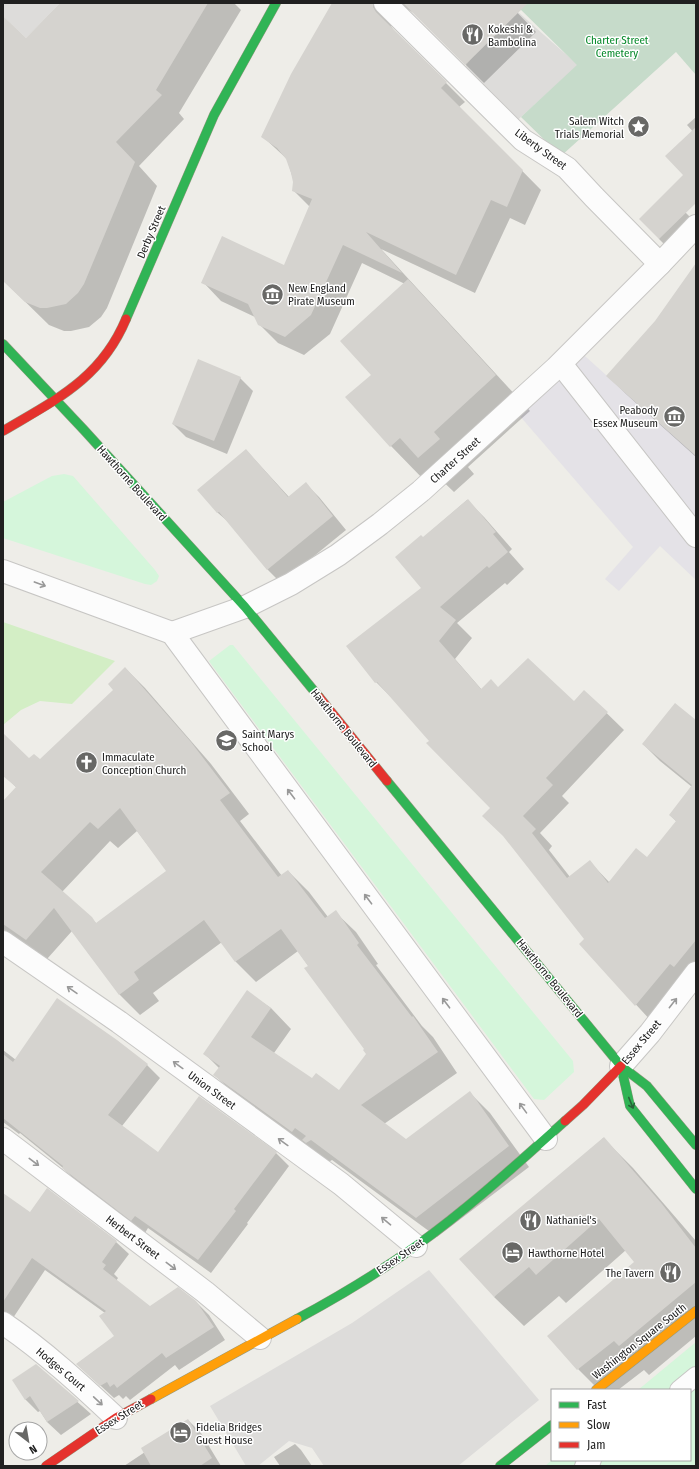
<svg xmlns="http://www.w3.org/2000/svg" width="699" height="1469" font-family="'Fira Sans Condensed',sans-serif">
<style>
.residential{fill:#dddcda}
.grass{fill:#d3eec5}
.cemetery{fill:#c6dbca}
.park{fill:#d5f6db}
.plaza{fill:#e4e2e7}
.shadow{fill:#0003;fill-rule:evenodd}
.building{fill:#d5d3cf;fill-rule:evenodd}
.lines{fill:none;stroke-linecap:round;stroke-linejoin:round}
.lane-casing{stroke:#c7c6c4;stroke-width:20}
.street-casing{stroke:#c7c6c4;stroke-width:24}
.fast-casing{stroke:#92997f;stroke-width:10}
.slow-casing{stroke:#92997f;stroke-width:10}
.jam-casing{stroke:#92997f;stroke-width:10}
.lane{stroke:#fcfcfc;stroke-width:18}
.street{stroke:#fcfcfc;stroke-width:22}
.fast{stroke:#30b455;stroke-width:9}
.slow{stroke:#ff9f0a;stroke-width:9}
.jam{stroke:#e5322d;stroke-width:9}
.oneway{stroke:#999}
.oneway2{stroke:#276338}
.labels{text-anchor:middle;stroke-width:3;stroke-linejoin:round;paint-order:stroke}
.poi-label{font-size:11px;fill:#202020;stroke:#fff;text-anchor:start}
.park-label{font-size:11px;fill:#038828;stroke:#fff}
.street-label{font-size:11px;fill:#202020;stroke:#fff}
</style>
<rect width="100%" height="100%" fill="#eeede8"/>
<!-- residential -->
<g class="residential">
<path d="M3,3H60L26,38L3,16Z"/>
<path d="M518,12L578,65L510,127L458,75L472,58Z"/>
<path d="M429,1270L539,1400L458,1466H324L312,1448L289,1441L258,1466H246L210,1406L352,1323Z"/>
</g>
<!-- grass -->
<path class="grass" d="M3,622L115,661L72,704L40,701L21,710L3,725Z"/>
<!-- cemetery -->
<path class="cemetery" d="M514,3H696V75L676,52L561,156L521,117L577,65Z"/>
<!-- park -->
<g class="park">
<path d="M64,474L73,476L155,570L159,576L157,581L151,585L145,584L3,538V502L52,476Z"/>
<path d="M230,645H233L573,1061L574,1072L544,1100L534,1099L211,664L209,661Z"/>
<path d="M696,1342V1466H545L552,1460H690V1390H638Z"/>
</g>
<!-- plaza -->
<path class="plaza" d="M576,348L696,456V580L660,546L619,591L605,579L633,547L513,408Z"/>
<!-- shadow -->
<g class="shadow">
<path d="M61,3H234L241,10L179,113L184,119L139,166L157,186L107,308L101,317L89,327L71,331H64L49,325L3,280V17L26,39Z"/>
<path d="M333,3H508L536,32L484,83L414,13L407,9H400L391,19V26L394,31L465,102L459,107L541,190L525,225L510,218L475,293L381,249L530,411L468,467L474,474L454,492L434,473L425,481L391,446L372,375L405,284L362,263L330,334L304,355L278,343L259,324L255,317L221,301L203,282L285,266L310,207L293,190L294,182L287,159L262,136Z"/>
<path d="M696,117V135L687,125Z"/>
<path d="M653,207L686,213L696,223L672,252L659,239Z"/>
<path d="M696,267V457L626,394L608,376L656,322Z"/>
<path d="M240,378L253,391L227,454L186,437L173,424Z"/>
<path d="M246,450L289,497L306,484L319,497L346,530L281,583L268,570L232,525L218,513L199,490Z"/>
<path d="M467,500L484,517L512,549L509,552L524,569L507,585L505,583L457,623L472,638L455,659L482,690L499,688L574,702L584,691L624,730L562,796L569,803L540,833L552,846L549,850L570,877L590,862L609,882L647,858L677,822L670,815L692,787L660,761L643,744L696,721V978L653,1023L580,944L586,939L492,808L393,699L376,682L423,588V538Z"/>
<path d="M125,668L145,688L211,764L249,814L240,821L282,876L288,871L309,892L328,917L335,912L356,932L378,964L376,965L422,1026L433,1037L457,1073L384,1124L406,1140L470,1093L490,1113L529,1167L437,1237L332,1160L327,1163L314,1150L312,1152L235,1095L215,1075L220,1069L205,1054L247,992L271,1008L291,1029L274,1053L312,1080L339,1092L367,1054L366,1050L298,951L256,982L236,962L222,942L153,993L159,1001L140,1015L120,995L72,931L47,959L3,929V802L17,788L8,779L3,766V746L29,759L40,761L115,690ZM137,831L168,872L97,924L62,892L110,841L118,848Z"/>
<path d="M3,1050L16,1060L147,1065L160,1078L122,1126L158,1154L276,1153L289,1166L247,1223L248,1224L211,1273L148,1228L145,1233L76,1181L63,1168L20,1133L19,1134L3,1122Z"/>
<path d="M603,1138L633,1168L696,1241V1336L649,1375L644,1370L618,1390H599L578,1369L636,1262L626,1250L566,1303L559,1296L524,1326L494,1297Z"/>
<path d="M3,1194L31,1214L116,1242L129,1254L114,1274L118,1278L116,1281L150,1307L196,1302L209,1315L225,1340L179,1370L175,1365L130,1400L126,1396L123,1399L119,1395L114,1398L77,1364L116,1336L105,1313L45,1270L13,1318L3,1311Z"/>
<path d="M36,1365L91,1414L61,1435L47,1422L40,1411L38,1412L25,1399Z"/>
<path d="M188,1420L201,1433L221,1466H124L145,1452Z"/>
<path d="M295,1444L301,1450L312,1466H280L274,1457Z"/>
</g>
<!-- building -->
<g class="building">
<path d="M60,3H208L156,90L162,95L116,142L135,162L84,284L78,293L66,304L47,308H40L25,302L3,281V16L26,38Z"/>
<path d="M332,3H373V7L376,12L447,82L441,88L523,170L507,207L491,200L456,275L366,232L402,273L343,245L311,315L285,337L258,325L248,304L201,283L222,236L284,265L312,199L292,191L293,182L291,173L286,159L277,148L261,137L291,74Z"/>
<path d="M403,3H528L465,65Z"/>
<path d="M696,127V203L659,239L639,219L683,175L665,156Z"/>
<path d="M696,263V456L606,376L655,321Z"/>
<path d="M408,279L496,375L434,432L440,439L418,458L400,438L390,447L345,397L371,375L340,341Z"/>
<path d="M198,359L241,377L214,441L172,424Z"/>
<path d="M246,449L288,497L306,482L333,516L267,570L219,512L217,513L197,490Z"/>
<path d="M468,499L496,532L493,534L508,552L489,568L487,566L440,607L456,620L439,641L481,689L491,679L498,687L528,658L574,701L584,690L608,712L546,778L553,785L523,816L536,829L532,833L567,878L590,860L608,883L636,848L647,857L676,821L669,815L692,785L642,744L675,703L696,720V940L674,967L670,964L635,1006L579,944L584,939L503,836L482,816L490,808L426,743L429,741L377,682L375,683L346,646L421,588L395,557L421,535L423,537Z"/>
<path d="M125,667L191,742L230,793L220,800L278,877L288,870L325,918L336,910L359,943L357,945L412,1017L413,1016L438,1052L361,1105L406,1139L470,1091L509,1146L416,1218L311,1140L306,1143L302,1140L306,1136L295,1128L292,1132L213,1075L220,1066L203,1054L247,990L271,1008L251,1037L312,1078L316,1073L339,1090L366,1054L363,1050L364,1049L304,968L308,966L281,929L235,962L204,920L134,972L139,980L119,995L54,908L26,940L3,924V801L16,787L3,776V733L29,758L34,754L40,759L113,690L108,684ZM120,808L166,871L96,923L92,917L41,872L90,822L98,829Z"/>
<path d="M57,998L117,1040L148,1064L108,1115L158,1152L199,1096L277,1152L234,1209L236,1211L198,1260L135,1216L131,1221L62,1168L63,1166L3,1118V1054L13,1062Z"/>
<path d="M604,1137L662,1204L696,1248V1282L619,1346L614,1341L577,1370L547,1336L634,1262L599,1219L536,1275L529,1267L494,1297L459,1259Z"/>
<path d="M47,1188L117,1241L102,1262L106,1265L103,1269L150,1306L178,1287L196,1301L214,1327L166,1358L162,1353L117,1388L114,1384L110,1387L107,1382L100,1386L76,1364L114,1336L99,1316L106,1311L32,1258L3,1302V1193L30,1212Z"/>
<path d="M36,1364L79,1401L47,1422L30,1396L25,1400L12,1380Z"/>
<path d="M188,1419L212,1458L200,1466H151L141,1448Z"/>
</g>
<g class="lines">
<defs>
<g id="lane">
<path d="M679,1390L696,1376"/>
<path d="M584,1466L592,1460"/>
</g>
<g id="street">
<path d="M385,3L523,140L567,168L594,197L660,264"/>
<path d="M561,364L696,536"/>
<path d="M3,571L172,633L546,1139"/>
<path d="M172,633L245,607L291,584L338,555L380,524L421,491L556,368L660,264L696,226"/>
<path d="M3,942L119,1022L341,1184L416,1246"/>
<path d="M621,1066L650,1033L696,973"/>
<path d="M3,1139L205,1292L260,1338"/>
<path d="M3,1323C44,1351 80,1384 116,1418"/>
</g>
<g id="fast">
<path d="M126,319L214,115L276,3"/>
<path d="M3,344L84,430L245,607L319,697"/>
<path d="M387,781L621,1066L647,1086L696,1145"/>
<path d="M621,1066L630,1106L696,1189"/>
<path d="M297,1319C338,1297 378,1273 416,1246C469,1208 517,1164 565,1121"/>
<path d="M500,1466L552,1425"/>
</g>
<g id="slow">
<path d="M596,1390L696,1311"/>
<path d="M151,1399L297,1319"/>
</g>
<g id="jam">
<path d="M3,431C55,400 101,379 126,319"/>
<path d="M319,697L387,781"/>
<path d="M565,1121L583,1105L621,1066"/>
<path d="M46,1466L116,1418L151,1399"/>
</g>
</defs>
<!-- lane casing -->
<use href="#lane" class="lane-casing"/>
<!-- street casing -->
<use href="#street" class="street-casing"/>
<!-- fast casing -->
<use href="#fast" class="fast-casing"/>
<!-- slow casing -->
<use href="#slow" class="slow-casing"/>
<!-- jam casing -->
<use href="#jam" class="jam-casing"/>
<!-- lane -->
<use href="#lane" class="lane"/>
<!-- street -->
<use href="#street" class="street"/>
<!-- fast -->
<use href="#fast" class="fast"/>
<!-- slow -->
<use href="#slow" class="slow"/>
<!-- jam -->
<use href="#jam" class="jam"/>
</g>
<!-- one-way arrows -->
<defs><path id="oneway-shaft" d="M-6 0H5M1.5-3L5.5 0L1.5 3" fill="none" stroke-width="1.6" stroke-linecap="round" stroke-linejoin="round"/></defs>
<g class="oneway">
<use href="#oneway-shaft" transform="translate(40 584) rotate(20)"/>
<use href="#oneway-shaft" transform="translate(291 794) rotate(-127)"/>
<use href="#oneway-shaft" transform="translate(368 899) rotate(-127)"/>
<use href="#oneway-shaft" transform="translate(72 990) rotate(-145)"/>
<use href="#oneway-shaft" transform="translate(446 1003) rotate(-127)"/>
<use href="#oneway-shaft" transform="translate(673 1003) rotate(-52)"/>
<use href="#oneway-shaft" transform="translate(178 1065) rotate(-144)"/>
<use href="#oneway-shaft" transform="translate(523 1108) rotate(-126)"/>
<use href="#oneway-shaft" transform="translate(283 1142) rotate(-144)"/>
<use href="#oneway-shaft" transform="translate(34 1162) rotate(37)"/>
<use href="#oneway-shaft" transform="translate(386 1221) rotate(-140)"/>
<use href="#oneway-shaft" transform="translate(171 1266) rotate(37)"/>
<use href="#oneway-shaft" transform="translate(98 1401) rotate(43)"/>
</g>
<use class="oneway2" href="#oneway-shaft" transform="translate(631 1103) rotate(68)"/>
<!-- icons -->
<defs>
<symbol id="restaurant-disc" viewBox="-11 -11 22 22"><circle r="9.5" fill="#686866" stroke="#fff"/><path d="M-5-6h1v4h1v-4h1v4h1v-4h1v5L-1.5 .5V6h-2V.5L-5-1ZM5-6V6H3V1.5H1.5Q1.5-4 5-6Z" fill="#fff"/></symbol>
<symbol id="sight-disc" viewBox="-11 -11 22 22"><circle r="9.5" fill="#686866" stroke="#fff"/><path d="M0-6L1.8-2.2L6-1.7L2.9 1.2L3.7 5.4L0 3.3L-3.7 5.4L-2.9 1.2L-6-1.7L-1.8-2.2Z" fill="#fff"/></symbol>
<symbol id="museum-disc" viewBox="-11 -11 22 22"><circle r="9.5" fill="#686866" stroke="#fff"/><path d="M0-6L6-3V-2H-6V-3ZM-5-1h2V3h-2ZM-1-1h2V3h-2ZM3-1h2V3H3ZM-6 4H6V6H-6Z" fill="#fff"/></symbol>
<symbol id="school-disc" viewBox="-11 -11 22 22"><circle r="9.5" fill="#686866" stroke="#fff"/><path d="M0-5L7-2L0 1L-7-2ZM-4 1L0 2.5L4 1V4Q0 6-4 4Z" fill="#fff"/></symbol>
<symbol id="church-disc" viewBox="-11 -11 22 22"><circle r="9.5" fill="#686866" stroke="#fff"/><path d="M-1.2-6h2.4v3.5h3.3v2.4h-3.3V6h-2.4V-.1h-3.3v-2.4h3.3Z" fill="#fff"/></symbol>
<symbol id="hotel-disc" viewBox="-11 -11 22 22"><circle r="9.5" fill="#686866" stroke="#fff"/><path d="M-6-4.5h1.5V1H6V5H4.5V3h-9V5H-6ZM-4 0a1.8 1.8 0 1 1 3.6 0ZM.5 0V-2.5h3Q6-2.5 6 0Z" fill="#fff"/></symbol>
</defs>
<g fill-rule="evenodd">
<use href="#restaurant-disc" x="460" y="22" width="25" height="25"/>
<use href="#sight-disc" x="626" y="114" width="25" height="25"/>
<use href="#museum-disc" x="260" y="282" width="25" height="25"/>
<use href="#museum-disc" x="662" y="404" width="25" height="25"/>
<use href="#school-disc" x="214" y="728" width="25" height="25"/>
<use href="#church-disc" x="74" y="750" width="25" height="25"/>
<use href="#restaurant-disc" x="518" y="1208" width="25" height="25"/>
<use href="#hotel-disc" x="500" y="1240" width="25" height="25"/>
<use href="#restaurant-disc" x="658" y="1260" width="25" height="25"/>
<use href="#hotel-disc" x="168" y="1420" width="25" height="25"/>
</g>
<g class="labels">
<!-- poi labels -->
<g class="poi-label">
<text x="488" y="33">Kokeshi &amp;<tspan x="488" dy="13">Bambolina</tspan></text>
<text x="624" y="125" text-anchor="end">Salem Witch<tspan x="624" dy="13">Trials Memorial</tspan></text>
<text x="288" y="292">New England<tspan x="288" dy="13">Pirate Museum</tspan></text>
<text x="658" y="414" text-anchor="end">Peabody<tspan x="658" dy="13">Essex Museum</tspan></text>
<text x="242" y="738">Saint Marys<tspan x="242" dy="13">School</tspan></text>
<text x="102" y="761">Immaculate<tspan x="102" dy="13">Conception Church</tspan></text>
<text x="546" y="1224">Nathaniel's</text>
<text x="528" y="1257">Hawthorne Hotel</text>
<text x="654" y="1277" text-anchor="end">The Tavern</text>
<text x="196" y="1431">Fidelia Bridges<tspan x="196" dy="13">Guest House</tspan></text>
</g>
<!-- park labels -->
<g class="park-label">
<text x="617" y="44">Charter Street<tspan x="617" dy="13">Cemetery</tspan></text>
</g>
<!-- street labels -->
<g class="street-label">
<text transform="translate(541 149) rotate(36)" y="4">Liberty Street</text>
<text transform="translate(151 232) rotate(-67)" y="4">Derby Street</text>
<text transform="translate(455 460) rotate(-42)" y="4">Charter Street</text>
<text transform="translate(132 483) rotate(48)" y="4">Hawthorne Boulevard</text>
<text transform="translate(344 728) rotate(51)" y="4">Hawthorne Boulevard</text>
<text transform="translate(550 978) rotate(51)" y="4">Hawthorne Boulevard</text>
<text transform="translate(641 1042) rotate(-50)" y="4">Essex Street</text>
<text transform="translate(212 1090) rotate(36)" y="4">Union Street</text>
<text transform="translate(133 1237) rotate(37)" y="4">Herbert Street</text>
<text transform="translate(400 1256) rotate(-34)" y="4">Essex Street</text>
<text transform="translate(639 1341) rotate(-38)" y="4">Washington Square South</text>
<text transform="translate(61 1369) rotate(40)" y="4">Hodges Court</text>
<text transform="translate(119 1417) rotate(-32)" y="4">Essex Street</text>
</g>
</g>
<!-- border -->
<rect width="699" height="1469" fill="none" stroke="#202020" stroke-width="8"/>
<!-- legend -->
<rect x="551" y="1389" width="140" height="72" fill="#ffffff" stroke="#a6a6a6"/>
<rect x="559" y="1402" width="20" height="6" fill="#30b455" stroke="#a6a6a6"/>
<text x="587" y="1409" font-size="12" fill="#202020">Fast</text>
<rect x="559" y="1422" width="20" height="6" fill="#ff9f0a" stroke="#a6a6a6"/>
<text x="587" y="1429" font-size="12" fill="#202020">Slow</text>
<rect x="559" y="1442" width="20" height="6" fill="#e5322d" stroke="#a6a6a6"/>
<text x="587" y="1449" font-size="12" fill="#202020">Jam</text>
<!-- north arrow -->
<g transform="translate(28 1441) rotate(149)"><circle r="19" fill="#ffffff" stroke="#a6a6a6"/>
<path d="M0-3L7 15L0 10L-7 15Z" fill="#686866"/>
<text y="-6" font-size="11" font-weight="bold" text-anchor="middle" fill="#202020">N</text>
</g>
</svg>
